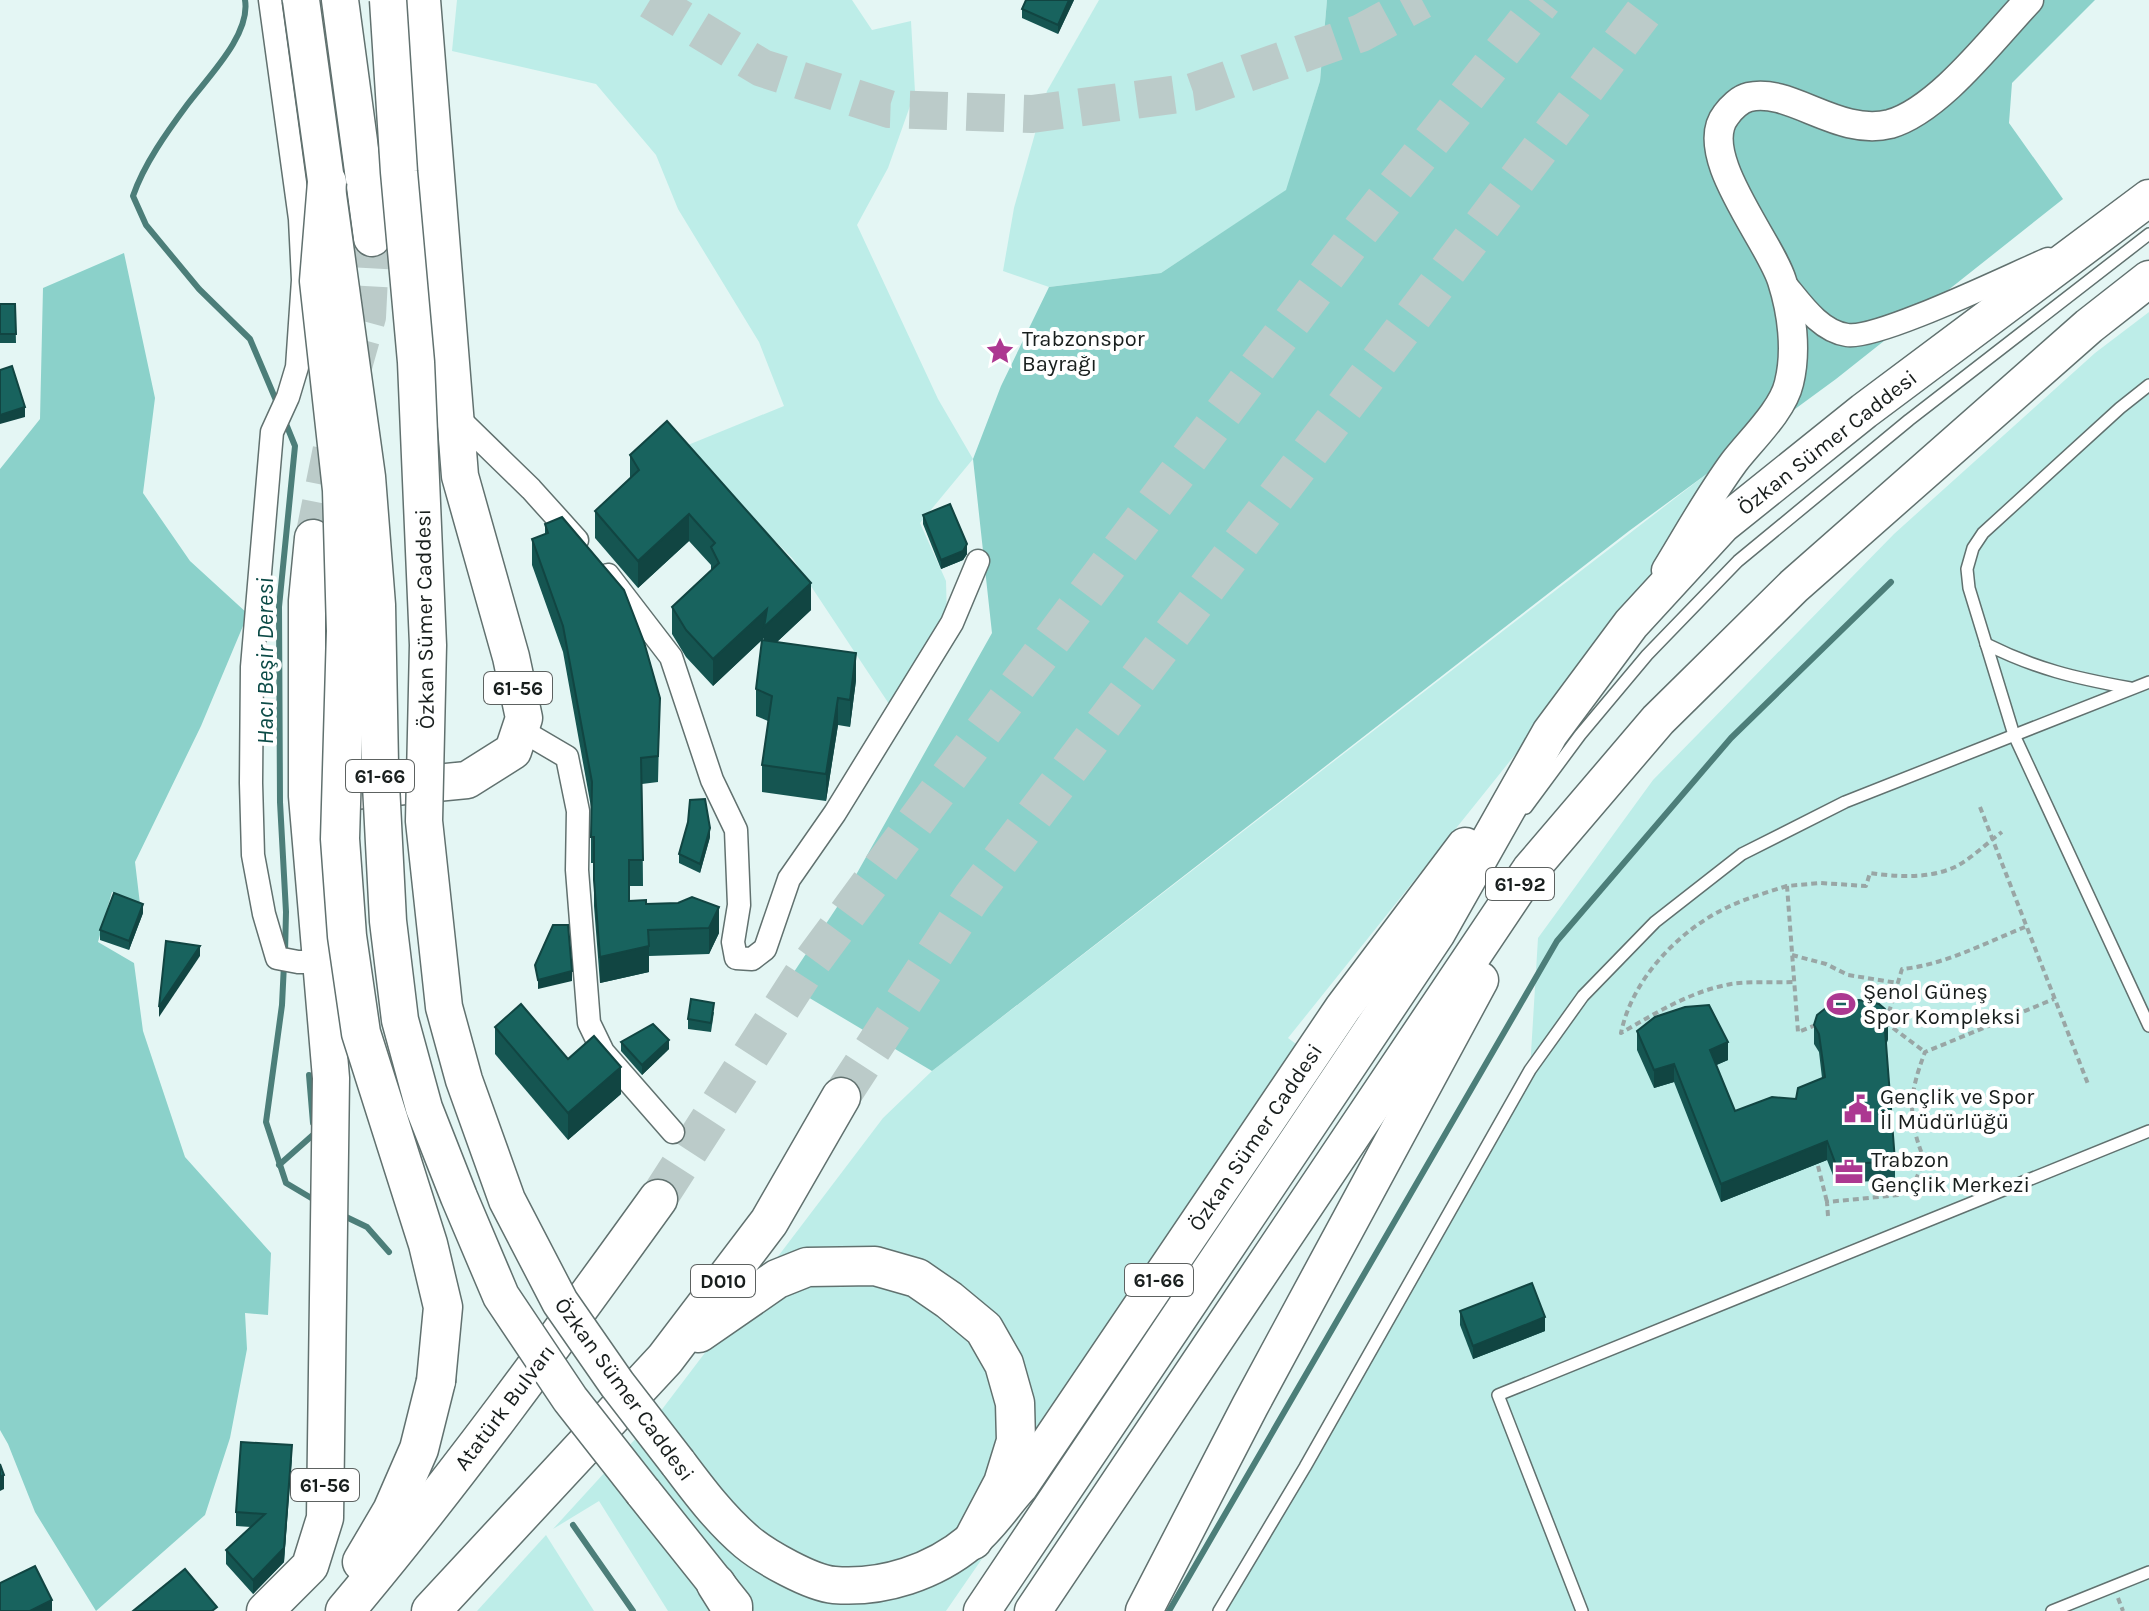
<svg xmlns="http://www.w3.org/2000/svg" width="2149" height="1611" font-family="Karla,sans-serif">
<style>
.green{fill:#bdede8}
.forest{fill:#8bd1ca}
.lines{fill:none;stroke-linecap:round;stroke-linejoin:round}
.stream{stroke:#4c7e79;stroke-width:6}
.primary-tunnel{stroke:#bbcbc9;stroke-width:36;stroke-dasharray:36 18;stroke-linecap:butt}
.trunk-tunnel{stroke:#bbcbc9;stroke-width:38;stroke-dasharray:38 19;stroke-linecap:butt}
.service-casing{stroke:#61716f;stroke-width:14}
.minor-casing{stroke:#61716f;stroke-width:25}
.tertiary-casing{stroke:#61716f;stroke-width:31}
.primary-casing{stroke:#61716f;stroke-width:39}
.trunk-casing{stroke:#61716f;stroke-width:41}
.path{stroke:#99a6a5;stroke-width:4;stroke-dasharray:6 4;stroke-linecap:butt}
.service{stroke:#fff;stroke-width:11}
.minor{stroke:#fff;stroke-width:22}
.tertiary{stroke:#fff;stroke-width:28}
.primary{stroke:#fff;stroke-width:36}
.trunk{stroke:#fff;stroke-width:38}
.primary-bridge-casing{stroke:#61716f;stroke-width:39;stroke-linecap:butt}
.trunk-bridge-casing{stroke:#61716f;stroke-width:41;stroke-linecap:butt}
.primary-bridge{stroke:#fff;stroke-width:36}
.trunk-bridge{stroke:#fff;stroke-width:38}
.wall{fill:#155551}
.shaded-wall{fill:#114542}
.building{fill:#18635e;stroke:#114542;stroke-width:2}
.labels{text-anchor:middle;stroke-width:8;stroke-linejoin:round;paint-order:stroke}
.shield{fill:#fff;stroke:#5d6261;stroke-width:2}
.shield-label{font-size:20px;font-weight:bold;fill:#181e1d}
.poi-label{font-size:22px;fill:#181e1d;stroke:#fff;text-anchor:start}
.street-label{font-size:22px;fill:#181e1d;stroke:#fff}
.water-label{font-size:24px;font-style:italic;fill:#0c4b47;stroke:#fff}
</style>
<rect width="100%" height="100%" fill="#e4f6f4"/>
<!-- green -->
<g class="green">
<path d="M457,0H852L872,30L911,21L915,92L888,168L857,225L938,399L973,459L920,523L946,581L947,619L893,710L793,559L683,447L784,406L759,342L678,209L656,155L596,84L452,51Z"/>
<path d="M1099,0H1327L1320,81L1287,190L1161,273L1049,287L1003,271L1014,208L1047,91Z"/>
<path d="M2149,312V1611H1219L1530,1070L1538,938L1653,780L1894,534L2095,353Z"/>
<path d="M1717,466L1627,615L1288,1038L1323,1064L946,1611H668L599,1501L553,1529L660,1412L883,1118L932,1071Z"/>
<path d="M546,1535L594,1611H477Z"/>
</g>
<!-- forest -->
<g class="forest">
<path d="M1327,0H2095L2012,83L2009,123L2063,199L1836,379L1629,531L932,1071L786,984L843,898L992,633L973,459L1001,386L1049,287L1161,273L1286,190L1320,81Z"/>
<path d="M124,253L155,398L143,493L190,561L248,614L201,726L135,862L140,904L112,892L98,942L134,963L143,1031L185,1157L271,1253L268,1315L245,1313L247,1349L230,1438L205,1515L96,1611L35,1512L8,1444L0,1430V469L40,419L43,288Z"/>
</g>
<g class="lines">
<!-- stream -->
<g class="stream">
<path d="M245,0C251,35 207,78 187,105C167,132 144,164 133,196L146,225L199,289L250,339L278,405"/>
<path d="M284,419L295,446L279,607L280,802L286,912L285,953"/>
<path d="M284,964L282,1005L266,1122L286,1183L318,1202"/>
<path d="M309,1075L313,1123"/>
<path d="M279,1165L314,1134"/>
<path d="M342,1215L367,1227L389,1252"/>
<path d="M573,1525L633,1611"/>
<path d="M1169,1611L1557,941L1731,738L1891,582"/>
</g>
<!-- primary-tunnel -->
<g class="primary-tunnel">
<path d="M352,374L368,317L372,238"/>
<path d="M313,538L332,443"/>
</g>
<!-- trunk-tunnel -->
<g class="trunk-tunnel">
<path d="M650,0L762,68L889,109L1032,114L1193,92L1361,33L1422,0"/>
<path d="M841,1097L972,897L1653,0"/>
<path d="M658,1199L803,974L944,783L1360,231L1543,0"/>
</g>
<defs>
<g id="service">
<path d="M2149,385L2120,408L1983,533L1973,548L1967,569L1969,588L2014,735L2149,1026"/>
<path d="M1986,644C2036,669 2075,678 2130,688"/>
<path d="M1526,808L1580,735L1647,655L1738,561L1909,420L2149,234"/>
<path d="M1219,1611L1305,1467L1530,1070L1583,996L1655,922L1742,854L1845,802L2149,682"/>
<path d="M1582,1611L1498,1395L2149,1131"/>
<path d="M2052,1611L2149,1572"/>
</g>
<g id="minor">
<path d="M270,0L300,219L303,280L297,367L288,397L272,432L252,667L251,783L253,855L264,914L277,958L298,962H321"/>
<path d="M1783,281C1800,301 1819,331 1847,335C1878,340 2012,274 2048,259"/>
<path d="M455,415L531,489L577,540"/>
<path d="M608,575L671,657L712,780L736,830L739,905L733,942L736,958L752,959L765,949L789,879L835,813L952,623L978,561"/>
<path d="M521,730L567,757L578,811L577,870L589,1023L603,1052L673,1132"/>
</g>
<path id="tertiary" d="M1666,570C1688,534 1709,496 1734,462C1751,440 1783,410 1789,383C1797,351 1792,312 1782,281C1770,241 1695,154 1726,115C1731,108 1740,99 1749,97C1790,87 1838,137 1890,124C1939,110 1993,38 2029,0"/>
<g id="primary">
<path d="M340,0L372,238"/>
<path d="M312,795L467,780L513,751L524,718L511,657L460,476L422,0"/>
<path d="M678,1463C699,1491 720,1519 747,1542C765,1557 811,1583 834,1585C883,1589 934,1572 971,1541C990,1526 1004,1503 1020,1486L1343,1008L1465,846"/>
<path d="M643,1492L734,1606"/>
<path d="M265,1611L310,1566L325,1518L331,1078L307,796V601L313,538"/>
<path d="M982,1611L1437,933L1550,733L1631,624L1722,525L1864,411L2149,198"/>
<path d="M1033,1611L1530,870L1658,720L1794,586L2089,326L2149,279"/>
<path d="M1144,1611L1250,1406L1480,980"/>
</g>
<g id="trunk">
<path d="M699,1333L777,1279L807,1267L875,1266L917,1278L949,1300L984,1329L1004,1364L1015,1403L1016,1441L1003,1483L973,1540"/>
<path d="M362,1562L392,1511L419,1449L436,1381"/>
<path d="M716,1584L733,1611"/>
<path d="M345,1611C456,1479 557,1339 658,1199"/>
<path d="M431,1611L665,1359L769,1222L841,1097"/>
</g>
</defs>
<!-- service casing -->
<use href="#service" class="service-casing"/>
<!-- minor casing -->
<use href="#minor" class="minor-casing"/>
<!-- tertiary casing -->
<use href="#tertiary" class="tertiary-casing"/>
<!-- primary casing -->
<use href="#primary" class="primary-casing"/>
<!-- trunk casing -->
<use href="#trunk" class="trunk-casing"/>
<!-- path -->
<g class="path">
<path d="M1980,807L2088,1084"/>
<path d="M1787,886C1768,892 1747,898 1728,907C1679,930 1632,979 1621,1033C1656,1013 1691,991 1731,984C1751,981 1773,983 1794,982"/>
<path d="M1792,955L1826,964L1848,975L1898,983"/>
<path d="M1885,1022L1925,1052"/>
<path d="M1886,1022L1902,969C1944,965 1985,943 2025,927"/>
<path d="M1816,1025L1798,1032L1787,886L1821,883L1866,886L1870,873C1897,877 1931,879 1957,866C1973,857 1987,843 2002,832"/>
<path d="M1818,1166L1827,1202"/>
<path d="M1828,1216L1827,1202L1899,1195L1913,1187L1924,1159C1907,1117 1909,1094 1925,1052L2054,999"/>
<path d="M2118,1598L2123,1611"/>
</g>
<!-- service -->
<use href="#service" class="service"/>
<!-- minor -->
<use href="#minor" class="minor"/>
<!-- tertiary -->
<use href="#tertiary" class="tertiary"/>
<!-- primary -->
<use href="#primary" class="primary"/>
<!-- trunk -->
<use href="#trunk" class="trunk"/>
<defs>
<g id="primary-bridge">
<path d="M301,0L367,477L377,605L380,765L388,921L400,1020L424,1108L459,1197L501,1296L570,1399L643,1492"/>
<path d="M388,0L399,172L416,362L428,645L424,821L444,1007L464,1080L507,1200L560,1302L617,1384L678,1463"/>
</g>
<path id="trunk-bridge" d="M327,182L319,281L342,490L346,631L340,839L347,936L361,1033L428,1244L443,1307L436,1381"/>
</defs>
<!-- primary-bridge casing -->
<use href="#primary-bridge" class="primary-bridge-casing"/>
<!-- trunk-bridge casing -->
<use href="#trunk-bridge" class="trunk-bridge-casing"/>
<!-- primary-bridge -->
<use href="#primary-bridge" class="primary-bridge"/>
<!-- trunk-bridge -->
<use href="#trunk-bridge" class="trunk-bridge"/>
</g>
<!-- wall -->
<g class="wall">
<path d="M1026,0H1074L1058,34L1022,18V9Z"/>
<path d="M0,304H15L16,343H0Z"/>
<path d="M630,455L811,610L777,642L856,680L850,727L838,725L826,801L762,792V765L768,721L756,716V689L764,638L713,686L686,657L672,634V607L711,570V565L689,541L638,588L595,538V511L630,478Z"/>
<path d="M923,515L967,554L963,560L941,569L923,524Z"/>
<path d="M545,524L660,698L658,782L642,784L643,886H629V901L646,904L678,903L719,933L709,954L649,956V972L600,983L594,906V863H591V807L563,652L532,565V539L545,534Z"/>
<path d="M710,837L700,873L679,863V854Z"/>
<path d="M143,913L129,950L100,940V930Z"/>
<path d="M714,1012L711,1032L688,1029V1019Z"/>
<path d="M1814,1025L1888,1039L1886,1045L1895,1161V1180L1836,1183L1827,1160L1721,1202L1674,1082L1654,1088L1637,1050V1031L1728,1060L1716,1065L1735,1111L1796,1099L1822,1078L1819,1052L1814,1044Z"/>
<path d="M495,1027L568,1059L621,1094L568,1140L495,1054Z"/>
<path d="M621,1042L669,1049L642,1075L621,1051Z"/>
<path d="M1460,1311L1545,1331L1473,1359L1460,1325Z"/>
<path d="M292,1459L284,1562L253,1594L226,1564V1550L251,1527L236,1526V1512Z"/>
</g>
<!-- shaded-wall -->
<g class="shaded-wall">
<path d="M1069,0H1074L1058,34V25Z"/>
<path d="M25,407V417L0,424V415Z"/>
<path d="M689,514V541L638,588V561Z"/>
<path d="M967,544V554L963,560L941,569V560Z"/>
<path d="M811,583V610L764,654V638L713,686V659L767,609Z"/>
<path d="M856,653V680L850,727V700Z"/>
<path d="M838,698V725L826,801V774Z"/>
<path d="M710,828V837L700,873V864Z"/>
<path d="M143,904V913L129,950V941Z"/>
<path d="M719,907V933L709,954V928Z"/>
<path d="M200,946V956L159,1017V1007Z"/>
<path d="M649,946V972L600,983V957Z"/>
<path d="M572,971V981L538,989V980Z"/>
<path d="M1888,1020V1039L1885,1049V1030Z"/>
<path d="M669,1040V1049L642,1075V1065Z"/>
<path d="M1728,1042V1060L1710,1068V1050Z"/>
<path d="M1674,1064V1082L1654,1088V1070Z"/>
<path d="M621,1067V1094L568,1140V1113Z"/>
<path d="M1827,1141V1160L1721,1202V1184Z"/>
<path d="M1545,1317V1331L1473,1359V1346Z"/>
<path d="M292,1445L284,1562L253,1594V1580Z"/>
<path d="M4,1475V1489L0,1491V1477Z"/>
<path d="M52,1600V1611H30Z"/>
</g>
<!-- building -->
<g class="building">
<path d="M1026,0H1069L1058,25L1022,9Z"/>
<path d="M0,304H15L16,334H0Z"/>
<path d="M12,366L25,407L0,415V370Z"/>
<path d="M667,421L811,583L764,627L767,609L713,659L686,630L672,607L719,563L711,547L715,543L689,514L638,561L595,511L639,470L630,455Z"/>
<path d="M950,504L967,544L963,551L941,560L923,515Z"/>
<path d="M562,517L624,590L644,642L660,698L658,756L641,758L643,860H629V901L646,900V904L678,903L692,897L719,907L709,928L648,930L649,946L600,957L594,880V837H591L592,782L563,626L532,539L548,533L545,524Z"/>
<path d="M762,640L856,653L850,700L838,698L826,774L762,765L772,696L756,689Z"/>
<path d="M705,799L710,828L700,864L679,854L688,822L690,800Z"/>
<path d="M114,893L143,904L129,941L100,930Z"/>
<path d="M553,925H568L572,971L538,980L535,965Z"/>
<path d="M166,941L200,946L159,1007Z"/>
<path d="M691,999L714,1003L711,1023L688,1019Z"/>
<path d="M1859,1000L1879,1004L1885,1009L1888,1020L1885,1030L1895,1161L1836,1165L1827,1141L1721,1184L1674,1064L1654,1070L1637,1031L1655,1017L1685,1007L1709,1005L1728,1042L1710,1050L1735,1111L1772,1097L1796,1099L1798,1088L1825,1077L1819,1034L1814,1025L1817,1015L1827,1007L1838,1002Z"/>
<path d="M521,1004L568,1059L594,1036L621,1067L568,1113L495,1027Z"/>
<path d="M653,1024L669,1040L642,1065L621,1042Z"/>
<path d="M1532,1283L1545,1317L1473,1346L1460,1311Z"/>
<path d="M241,1442L292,1445L284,1548L253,1580L226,1550L265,1514L236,1512Z"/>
<path d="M0,1464L4,1475L0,1477Z"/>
<path d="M35,1566L52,1600L30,1611H0V1583Z"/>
<path d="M185,1569L217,1607L212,1611H133Z"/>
</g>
<!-- icons -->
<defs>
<symbol id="sight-bare" viewBox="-9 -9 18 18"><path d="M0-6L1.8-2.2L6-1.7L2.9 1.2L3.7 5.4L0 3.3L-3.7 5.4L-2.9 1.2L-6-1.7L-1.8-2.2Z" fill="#ac3891" stroke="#fff" stroke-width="2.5" paint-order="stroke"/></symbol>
<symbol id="stadium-bare" viewBox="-9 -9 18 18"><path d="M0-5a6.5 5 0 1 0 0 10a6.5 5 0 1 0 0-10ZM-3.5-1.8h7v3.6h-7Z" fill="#ac3891" stroke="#fff" stroke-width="2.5" paint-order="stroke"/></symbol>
<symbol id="civic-bare" viewBox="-9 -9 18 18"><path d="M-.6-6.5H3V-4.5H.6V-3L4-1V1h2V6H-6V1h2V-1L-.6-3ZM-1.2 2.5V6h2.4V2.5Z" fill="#ac3891" stroke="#fff" stroke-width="2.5" paint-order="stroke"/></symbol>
<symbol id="office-bare" viewBox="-9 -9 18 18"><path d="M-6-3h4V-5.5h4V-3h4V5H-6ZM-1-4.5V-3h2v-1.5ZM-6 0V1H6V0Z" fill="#ac3891" stroke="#fff" stroke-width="2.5" paint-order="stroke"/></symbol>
</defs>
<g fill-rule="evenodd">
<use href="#sight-bare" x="980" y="331" width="40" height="40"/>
<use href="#stadium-bare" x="1821" y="984" width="40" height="40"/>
<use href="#civic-bare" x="1838" y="1089" width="40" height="40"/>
<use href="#office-bare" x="1829" y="1152" width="40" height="40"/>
</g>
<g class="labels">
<!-- shield labels -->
<g class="shield">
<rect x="484" y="672" width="68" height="32" rx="6"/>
<rect x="346" y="760" width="68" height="32" rx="6"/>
<rect x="1486" y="868" width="68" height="32" rx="6"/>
<rect x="1125" y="1264" width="68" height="32" rx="6"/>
<rect x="691" y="1265" width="64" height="32" rx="6"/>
<rect x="291" y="1469" width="68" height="32" rx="6"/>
</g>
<g class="shield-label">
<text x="518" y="695">61-56</text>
<text x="380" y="783">61-66</text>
<text x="1520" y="891">61-92</text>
<text x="1159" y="1287">61-66</text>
<text x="723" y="1288">D010</text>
<text x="325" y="1492">61-56</text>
</g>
<!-- poi labels -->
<g class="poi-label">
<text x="1022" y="346">Trabzonspor<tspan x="1022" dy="25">Bayrağı</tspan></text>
<text x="1863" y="999">Şenol Güneş<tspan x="1863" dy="25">Spor Kompleksi</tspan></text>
<text x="1880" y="1104">Gençlik ve Spor<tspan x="1880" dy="25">İl Müdürlüğü</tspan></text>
<text x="1871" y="1167">Trabzon<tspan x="1871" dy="25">Gençlik Merkezi</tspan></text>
</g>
<!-- street labels -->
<g class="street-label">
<text transform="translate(1827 442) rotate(-38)" y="8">Özkan Sümer Caddesi</text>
<text transform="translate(424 619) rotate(-91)" y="8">Özkan Sümer Caddesi</text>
<text transform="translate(1255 1137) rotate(-56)" y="8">Özkan Sümer Caddesi</text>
<text transform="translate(625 1389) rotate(54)" y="8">Özkan Sümer Caddesi</text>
<text transform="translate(504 1407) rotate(-53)" y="8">Atatürk Bulvarı</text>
</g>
<!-- water labels -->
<g class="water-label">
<text transform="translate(265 661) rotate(-90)" y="8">Hacı Beşir Deresi</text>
</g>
</g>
</svg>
